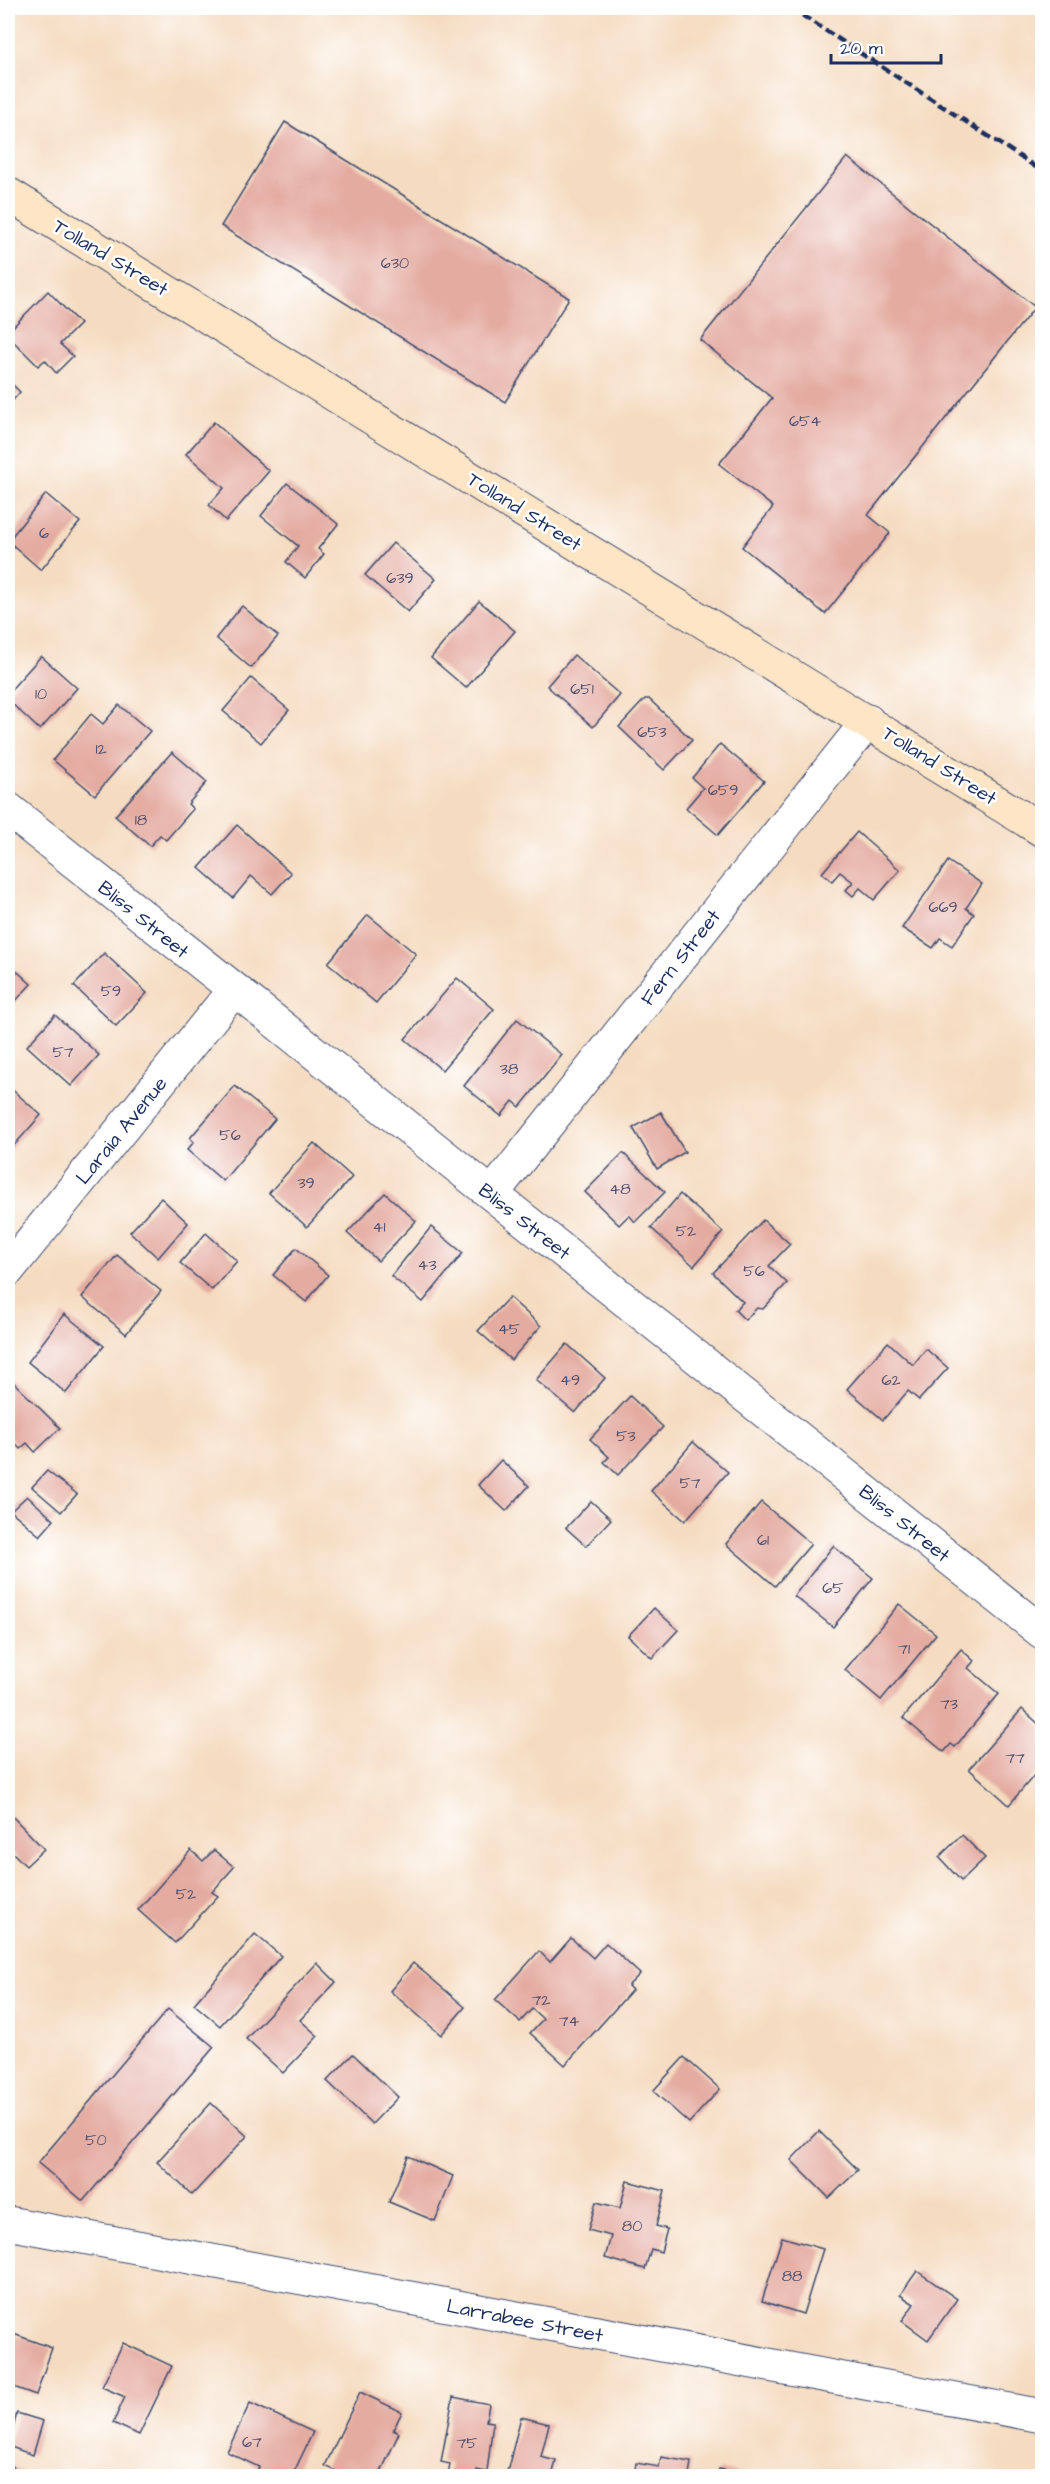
<svg xmlns="http://www.w3.org/2000/svg" width="1050" height="2484" font-family="'Architects Daughter',sans-serif">
<style>
.building{fill:#e4aba0}
.lines{fill:none;stroke-linecap:round;stroke-linejoin:round}
.minor-casing{stroke:#3c496d;stroke-width:35}
.secondary-casing{stroke:#3c496d;stroke-width:35}
.minor{stroke:#fff;stroke-width:33}
.secondary{stroke:#fde5c5;stroke-width:33}
.rail{stroke:#1b2f5e;stroke-width:4.5;stroke-dasharray:9 4.5;stroke-linecap:butt}
.labels{text-anchor:middle;stroke-width:5;stroke-linejoin:round;paint-order:stroke}
.number-label{font-size:16px;fill:#4d4e6e}
.street-label{font-size:20px;fill:#1b2f5e;stroke:#fff}
</style>
<rect width="100%" height="100%" fill="#fff"/>
<filter id="ink" filterUnits="userSpaceOnUse"><feTurbulence type="fractalNoise" baseFrequency=".0167" numOctaves="2"/><feDisplacementMap in="SourceGraphic" scale="12" xChannelSelector="R" yChannelSelector="G"/><feConvolveMatrix kernelMatrix="1 2 1 2 8 2 1 2 1" color-interpolation-filters="sRGB"/></filter>
<filter id="wash" filterUnits="userSpaceOnUse"><feTurbulence type="fractalNoise" baseFrequency=".008" numOctaves="4" result="noise"/><feDisplacementMap in="SourceGraphic" scale="24" xChannelSelector="R" yChannelSelector="G"/><feGaussianBlur stdDeviation="1.35" result="paint"/><feColorMatrix in="noise" values="0 0 0 0 0 0 0 0 0 0 0 0 0 0 0 0 0 1.4 0 .05"/><feComposite in="paint" operator="in"/></filter>
<g filter="url(#wash)">
<rect width="100%" height="100%" fill="#f5dcc1"/>
<g id="blocks">
<!-- building -->
<g class="building">
<path d="M285,122L569,298L505,402L221,226Z"/>
<path d="M847,157L1035,307L868,515L890,533L825,614L742,547L773,507L719,464L772,398L700,340Z"/>
<path d="M48,291L80,324L60,344L73,356L56,373L45,360L38,366L8,336V332Z"/>
<path d="M8,380L20,392L8,406Z"/>
<path d="M214,422L269,471L226,521L209,505L224,488L186,454Z"/>
<path d="M287,483L338,524L318,549L324,554L305,578L286,562L298,546L261,516Z"/>
<path d="M46,494L80,522L41,570L8,541Z"/>
<path d="M393,543L436,579L408,612L365,575Z"/>
<path d="M479,601L515,631L466,688L431,658Z"/>
<path d="M242,606L278,636L251,668L216,638Z"/>
<path d="M574,655L620,695L593,727L547,686Z"/>
<path d="M41,656L77,688L40,730L8,700V693Z"/>
<path d="M251,678L289,710L261,743L223,711Z"/>
<path d="M645,699H649L692,740L664,770L619,727Z"/>
<path d="M119,705L150,731L95,795L53,760L91,714L103,724Z"/>
<path d="M720,744L764,781L718,835L686,808L703,788L692,778Z"/>
<path d="M172,752L207,782L188,804L193,809L166,840L160,835L150,846L115,816Z"/>
<path d="M237,825L291,873L272,894L251,876L233,898L199,868Z"/>
<path d="M857,832L900,870L874,900L860,888L853,896L846,890L853,882L840,872L832,881L822,873Z"/>
<path d="M948,861L982,884L966,908L974,914L952,946L940,938L933,948L902,928Z"/>
<path d="M368,915L416,954L376,1003L328,963Z"/>
<path d="M104,953L147,993L116,1026L74,986Z"/>
<path d="M8,963L31,984L13,1004L8,999Z"/>
<path d="M457,978L494,1009L442,1070L405,1039Z"/>
<path d="M55,1015L99,1055L71,1086L27,1046Z"/>
<path d="M517,1019L562,1055L520,1107L513,1101L501,1116L464,1086Z"/>
<path d="M8,1086L41,1115L10,1150L8,1148Z"/>
<path d="M235,1086L275,1119L223,1181L187,1150L194,1142L190,1138Z"/>
<path d="M661,1112L685,1152L657,1169L633,1128Z"/>
<path d="M314,1143L352,1177L307,1227L269,1193Z"/>
<path d="M623,1153L665,1192L635,1222L629,1215L619,1225L585,1192Z"/>
<path d="M385,1193L416,1221L378,1261L347,1233Z"/>
<path d="M680,1194L723,1232L694,1266L651,1228Z"/>
<path d="M161,1198L188,1223L158,1258L130,1232Z"/>
<path d="M763,1220L790,1244L769,1266L787,1283L763,1309L757,1308L745,1320L735,1310L743,1302L713,1273Z"/>
<path d="M431,1227L463,1253L423,1302L391,1276Z"/>
<path d="M206,1233L237,1261L212,1290L180,1263Z"/>
<path d="M296,1248L328,1275L306,1302L273,1275Z"/>
<path d="M117,1255L161,1291L126,1334L82,1297Z"/>
<path d="M509,1297L541,1326L511,1360L478,1331Z"/>
<path d="M64,1314L104,1346L66,1393L28,1362Z"/>
<path d="M888,1342L913,1365L926,1349L948,1368L919,1400L908,1391L883,1420L847,1389Z"/>
<path d="M567,1344L605,1378L575,1413L536,1380Z"/>
<path d="M11,1380L60,1428L35,1452L27,1443L20,1449L8,1436V1384Z"/>
<path d="M630,1396L663,1427L618,1475L604,1462L609,1457L590,1439Z"/>
<path d="M693,1442L728,1472L685,1521L651,1491Z"/>
<path d="M501,1460L529,1486L506,1511L478,1485Z"/>
<path d="M47,1471L77,1494L61,1512L32,1487Z"/>
<path d="M27,1496L54,1520L40,1536L11,1511Z"/>
<path d="M591,1501L611,1519L586,1546L566,1528Z"/>
<path d="M761,1502L811,1544L775,1586L726,1544Z"/>
<path d="M833,1546L873,1578L833,1627L794,1596Z"/>
<path d="M899,1604L936,1634L881,1700L845,1670Z"/>
<path d="M654,1608L678,1630L652,1658L628,1636Z"/>
<path d="M961,1649L974,1661L968,1668L999,1694L955,1747L951,1744L944,1752L903,1718Z"/>
<path d="M1022,1709L1042,1727V1766L1009,1805L969,1769Z"/>
<path d="M8,1812L44,1849L26,1866L8,1848Z"/>
<path d="M962,1835L985,1858L961,1881L939,1857Z"/>
<path d="M191,1850L203,1861L214,1850L234,1867L212,1892L218,1896L175,1943L138,1910Z"/>
<path d="M255,1934L281,1956L220,2026L194,2004Z"/>
<path d="M571,1938L593,1958L606,1943L640,1974L628,1986L632,1990L565,2065L530,2033L543,2019L532,2009L520,2022L495,2000L539,1951L550,1962Z"/>
<path d="M317,1963L336,1982L300,2020L318,2036L283,2073L246,2039Z"/>
<path d="M413,1963L465,2007L441,2035L390,1991Z"/>
<path d="M168,2009L214,2047L83,2201L38,2163Z"/>
<path d="M353,2054L398,2097L372,2124L327,2081Z"/>
<path d="M684,2057L720,2089L689,2123L653,2091Z"/>
<path d="M211,2103L247,2136L192,2195L157,2162Z"/>
<path d="M819,2131L858,2170L829,2198L791,2160Z"/>
<path d="M408,2156L453,2176L435,2221L389,2202Z"/>
<path d="M627,2181L665,2191L656,2226L667,2229L661,2252L651,2249L645,2269L605,2258L611,2236L588,2230L596,2202L620,2208Z"/>
<path d="M782,2237L823,2249L803,2314L762,2301Z"/>
<path d="M917,2271L957,2299L928,2340L902,2321L914,2304L900,2295Z"/>
<path d="M8,2332L52,2348L36,2395L8,2385Z"/>
<path d="M123,2343L172,2366L139,2435L113,2423L125,2397L102,2387Z"/>
<path d="M360,2392L402,2412L393,2430L399,2433L379,2476H347L325,2466Z"/>
<path d="M453,2397L489,2404L486,2421L493,2422L487,2472L477,2470L475,2476H448L450,2464L441,2462Z"/>
<path d="M250,2403L313,2432L292,2476H263L256,2473L259,2467L227,2452Z"/>
<path d="M17,2413L43,2421L33,2455L8,2446Z"/>
<path d="M521,2417L549,2424L541,2457L556,2461L552,2476H506Z"/>
<path d="M661,2457L691,2462L689,2476H634L636,2463L659,2467Z"/>
<path d="M8,2464L27,2476H8Z"/>
<path d="M719,2469L746,2476H717Z"/>
</g>
</g>
</g>
<g filter="url(#ink)">
<use href="#blocks" fill-opacity="0" stroke="#3c496d" stroke-width="1.5"/>
<g class="lines">
<defs>
<g id="minor">
<path d="M8,809L1042,1632"/>
<path d="M492,1194L868,721"/>
<path d="M8,1270L234,990"/>
<path d="M8,2223L1042,2416"/>
</g>
<path id="secondary" d="M8,194L1042,830"/>
</defs>
<!-- minor casing -->
<use href="#minor" class="minor-casing"/>
<!-- secondary casing -->
<use href="#secondary" class="secondary-casing"/>
<!-- minor -->
<use href="#minor" class="minor"/>
<!-- secondary -->
<use href="#secondary" class="secondary"/>
<!-- rail -->
<path class="rail" d="M791,8L1042,171"/>
</g>
</g>
<g class="labels">
<!-- number labels -->
<g class="number-label">
<text x="395" y="268">630</text>
<text x="805" y="426">654</text>
<text x="44" y="538">6</text>
<text x="400" y="583">639</text>
<text x="582" y="694">651</text>
<text x="41" y="699">10</text>
<text x="652" y="737">653</text>
<text x="101" y="754">12</text>
<text x="723" y="795">659</text>
<text x="141" y="825">18</text>
<text x="943" y="912">669</text>
<text x="111" y="996">59</text>
<text x="63" y="1057">57</text>
<text x="509" y="1074">38</text>
<text x="230" y="1140">56</text>
<text x="306" y="1188">39</text>
<text x="620" y="1194">48</text>
<text x="379" y="1232">41</text>
<text x="686" y="1236">52</text>
<text x="427" y="1270">43</text>
<text x="754" y="1276">56</text>
<text x="509" y="1334">45</text>
<text x="570" y="1385">49</text>
<text x="891" y="1385">62</text>
<text x="626" y="1441">53</text>
<text x="690" y="1488">57</text>
<text x="763" y="1545">61</text>
<text x="833" y="1593">65</text>
<text x="904" y="1654">71</text>
<text x="949" y="1709">73</text>
<text x="1015" y="1763">77</text>
<text x="186" y="1899">52</text>
<text x="541" y="2005">72</text>
<text x="569" y="2026">74</text>
<text x="96" y="2145">50</text>
<text x="632" y="2231">80</text>
<text x="792" y="2281">88</text>
<text x="252" y="2447">67</text>
<text x="467" y="2448">75</text>
</g>
<!-- street labels -->
<g class="street-label">
<text transform="translate(111 257) rotate(31)" y="7">Tolland Street</text>
<text transform="translate(525 511) rotate(32)" y="7">Tolland Street</text>
<text transform="translate(940 765) rotate(32)" y="7">Tolland Street</text>
<text transform="translate(144 919) rotate(39)" y="7">Bliss Street</text>
<text transform="translate(680 957) rotate(-52)" y="7">Fern Street</text>
<text transform="translate(121 1130) rotate(-51)" y="7">Laraia Avenue</text>
<text transform="translate(525 1221) rotate(38)" y="7">Bliss Street</text>
<text transform="translate(905 1523) rotate(39)" y="7">Bliss Street</text>
<text transform="translate(525 2320) rotate(11)" y="7">Larrabee Street</text>
</g>
</g>
<!-- margin -->
<rect width="1050" height="2484" fill="none" stroke="#fff" stroke-width="30"/>
<!-- scale -->
<path d="M831 54v9h110v-9" fill="none" stroke="#1b2f5e" stroke-width="3"/>
<text x="840" y="54" font-size="18" fill="#1b2f5e" stroke="#ffffff" stroke-width="4.5" paint-order="stroke">20 m</text>
</svg>
